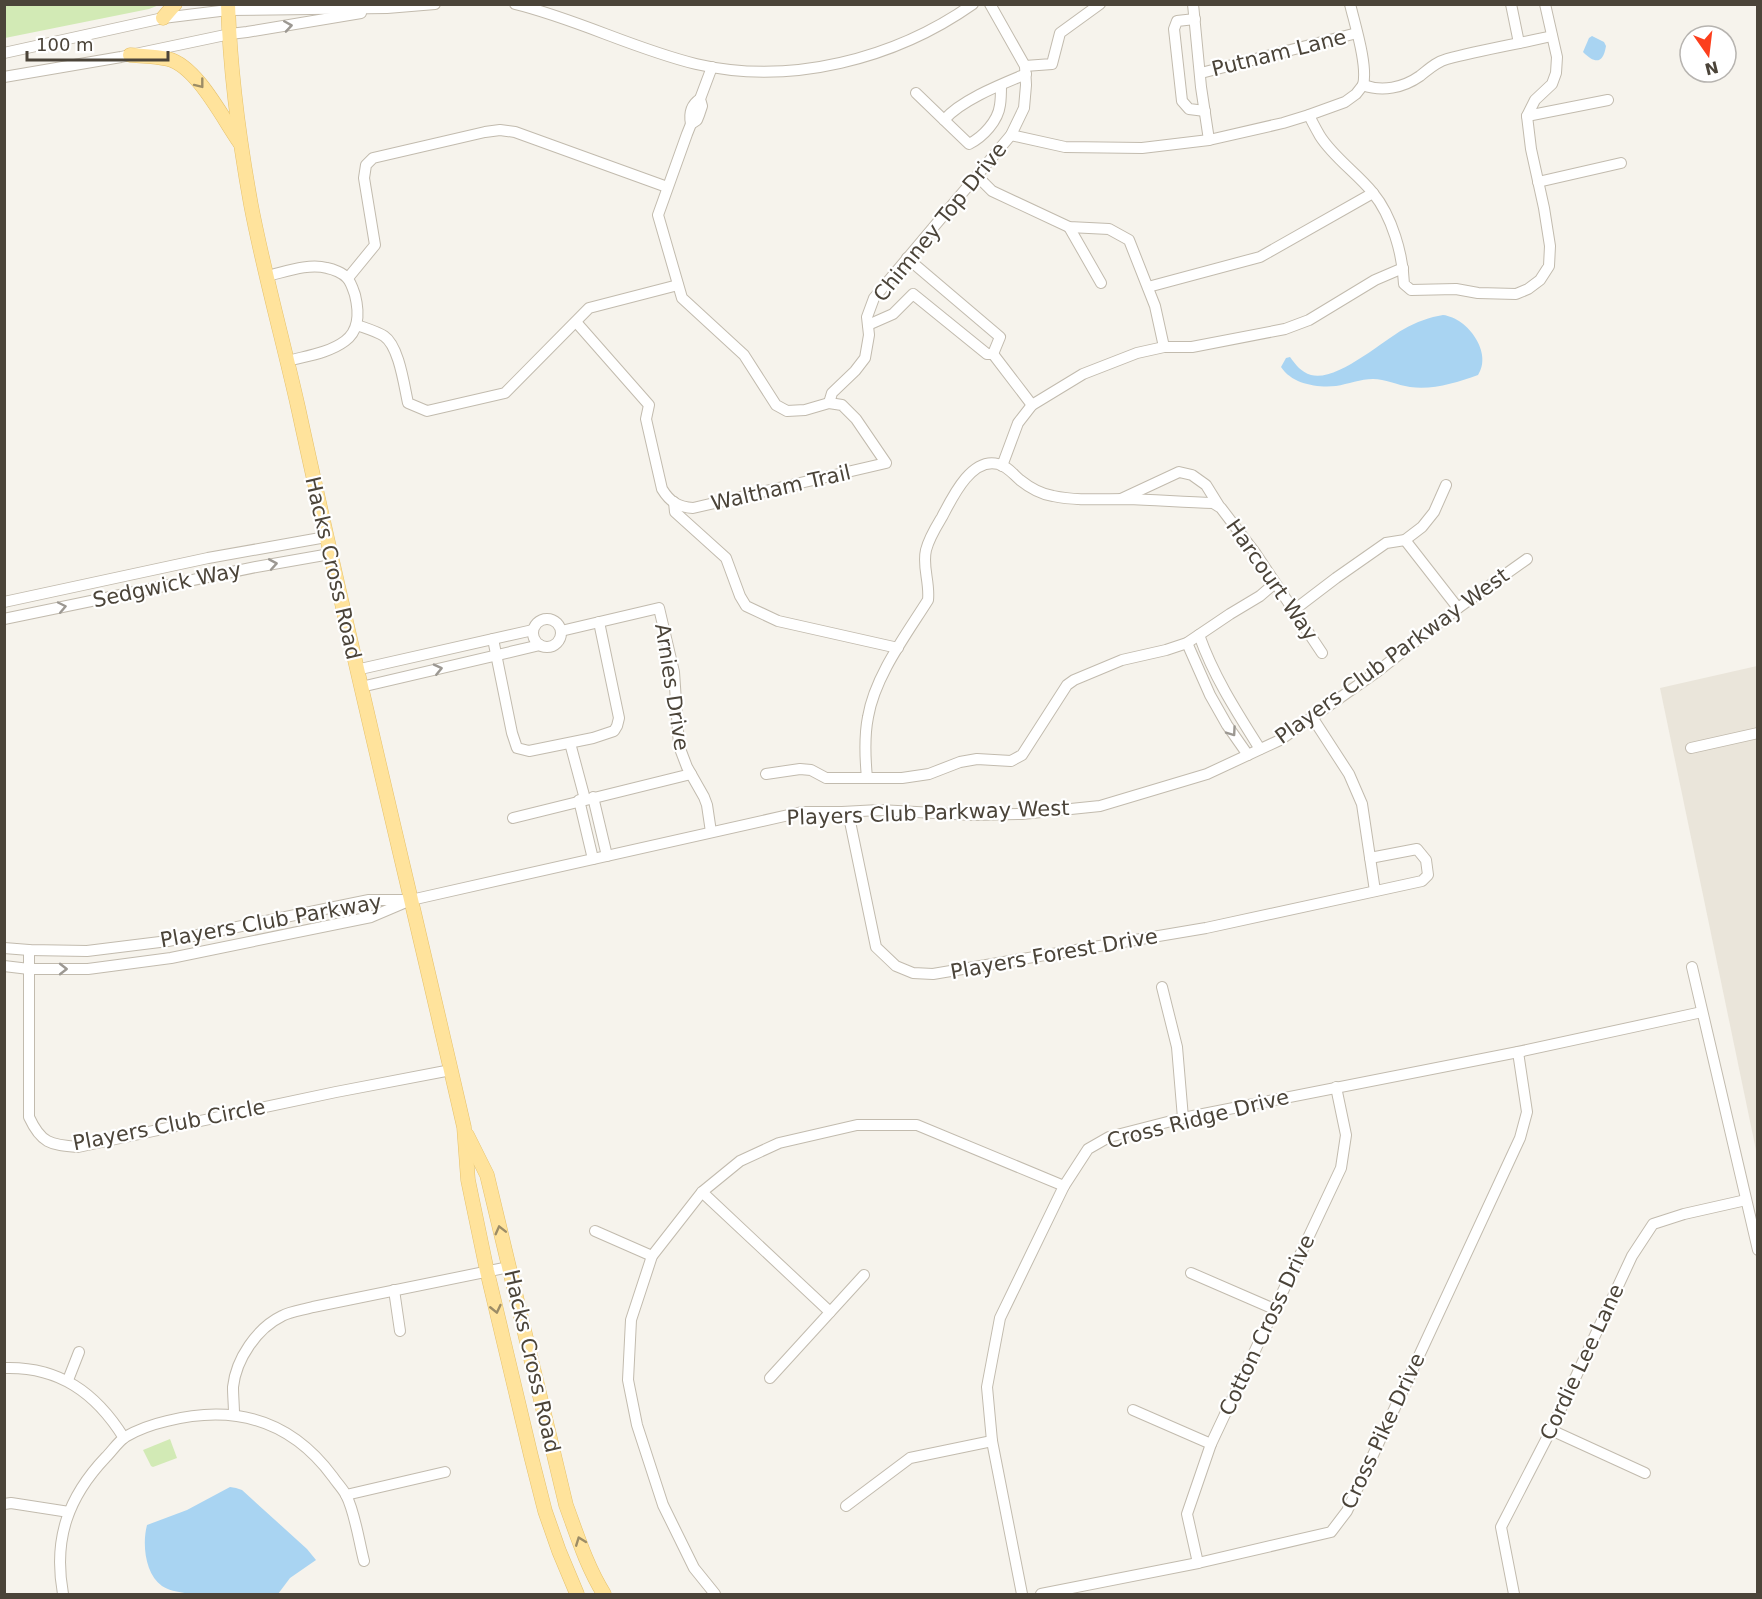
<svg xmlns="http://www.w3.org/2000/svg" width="1762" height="1599" font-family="'DejaVu Sans',sans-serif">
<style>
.residential{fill:#eae5da}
.green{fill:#d2eab5}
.water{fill:#a9d4f2}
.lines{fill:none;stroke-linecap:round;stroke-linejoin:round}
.minor-casing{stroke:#c2bbae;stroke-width:12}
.major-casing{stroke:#e6c16a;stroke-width:15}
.minor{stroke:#fff;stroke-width:10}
.major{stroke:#ffe39c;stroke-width:14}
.oneway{stroke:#9c9892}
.oneway2{stroke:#9c8c66}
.labels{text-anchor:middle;stroke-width:4.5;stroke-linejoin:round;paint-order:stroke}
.street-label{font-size:21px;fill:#4b4439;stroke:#fff}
</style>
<rect width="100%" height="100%" fill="#f6f3ec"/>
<!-- residential -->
<path class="residential" d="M1757,666V1155L1660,688Z"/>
<!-- green -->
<g class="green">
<path d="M5,4H159V5L149,9L5,38Z"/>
<path d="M170,1439L177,1458L153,1467L151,1466L143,1450Z"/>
</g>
<!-- water -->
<g class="water">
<path d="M1592,36L1604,42L1606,46C1603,64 1595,64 1583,52L1589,38Z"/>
<path d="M1443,315C1468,318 1493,353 1478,375C1456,383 1433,390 1410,387C1397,385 1385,379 1373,379C1361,379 1348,384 1336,386C1317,388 1292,384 1281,367L1286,358L1290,357C1296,365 1301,372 1311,375C1337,382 1382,341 1404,329C1416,322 1430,317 1443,315Z"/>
<path d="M230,1487L236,1488L242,1490L307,1549L316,1560L290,1578L278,1594C253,1595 180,1599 162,1586C145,1574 142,1544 147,1525L187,1510Z"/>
</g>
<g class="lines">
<defs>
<g id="minor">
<path d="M515,4C577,19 634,49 696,64C790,86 895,59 973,4"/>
<path d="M1193,4L1201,87L1209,140"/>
<path d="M1350,4C1355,25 1368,66 1363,85"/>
<path d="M1511,4L1519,43"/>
<path d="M1195,19L1177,21L1174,29L1182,101L1189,109L1205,111"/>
<path d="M4,53L163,18L228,10L387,8L435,4"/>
<path d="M1025,66L1052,64L1060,33L1100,4"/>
<path d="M1201,73L1357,33"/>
<path d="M4,77L121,57L230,34L247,32L361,13"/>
<path d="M1001,85C1001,91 1001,99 1000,105C998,121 983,137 969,144L944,120C961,100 1002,84 1026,74"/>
<path d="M916,93L944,120"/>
<path d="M1309,115C1312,122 1316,129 1320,136C1334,158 1357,173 1373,193C1392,216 1403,255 1404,284L1411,290L1456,289L1478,293L1516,294L1528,289L1540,280L1549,266L1550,246L1544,208L1531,149L1527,116L1535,100L1552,84L1556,73L1557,57L1545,4"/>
<path d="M1527,116L1608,100"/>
<path d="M691,124C689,114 691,105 700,99"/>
<path d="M1011,135L1065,147L1142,148L1209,140L1283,123L1309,115L1345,102L1356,94L1363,85C1382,92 1403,88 1420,76C1429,69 1436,62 1447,59C1482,50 1517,44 1552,36"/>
<path d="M977,176L992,191L1069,227L1109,229L1129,240L1155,306L1164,347"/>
<path d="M1538,182L1621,163"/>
<path d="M1069,227L1101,283"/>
<path d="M907,258L1000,337L993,354"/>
<path d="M267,276C285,272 308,263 327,268C333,269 343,273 347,278C351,282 353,289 355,295C359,311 360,330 345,341C329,353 306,356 288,361"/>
<path d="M348,278L375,245L364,178L366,165L373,158L485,132L500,130L515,132L667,187"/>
<path d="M1148,287L1260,257L1373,193"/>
<path d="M576,322L649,405L646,419L662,489C670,502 678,507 693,508L886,463L856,419L842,405L829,403L805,410L787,411L776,405L744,355L682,298L658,215L687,134L691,124L697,120L699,115L702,106L700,99L712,67"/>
<path d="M357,325C365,328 376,331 384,336C399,346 404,385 408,403L427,411L505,393L589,308L678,285"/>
<path d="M868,325L893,314L913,294L987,354H993"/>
<path d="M993,354L1032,405"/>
<path d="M829,403L832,393L855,371L865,358L869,335L867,317L874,298L1011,135L1024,108L1026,85L1025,66L990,4"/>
<path d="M1002,466L1018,423L1032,405L1083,374L1137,353L1164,347H1192L1285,329L1309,320L1375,280L1403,268"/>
<path d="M1121,499L1179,472L1192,475L1206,485L1219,506"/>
<path d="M674,502L675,512L726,558L740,596L746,606L778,621L898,648"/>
<path d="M1405,540L1458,608"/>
<path d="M4,602L208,558L326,537"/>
<path d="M1294,610L1336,578L1386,543L1405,540L1422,527L1434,512L1446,485"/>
<path d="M4,619L256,567L330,554"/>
<circle cx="547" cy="633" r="14"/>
<path d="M561,631L659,608L674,672L679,746L687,767L704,797L707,805L711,832"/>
<path d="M1199,635C1214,677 1236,711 1260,749"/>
<path d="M493,639L512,733L517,748L529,751L593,738L614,731L617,726L619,718L599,622"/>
<path d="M1187,643L1210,695L1227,725L1248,755"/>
<path d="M356,670L533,630"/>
<path d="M361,687L540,645"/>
<path d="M1312,717L1349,774L1362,804L1375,891"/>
<path d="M570,743L585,799"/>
<path d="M1691,748L1758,733"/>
<path d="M766,774L800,769L811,770L826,778H902L929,774L960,762L977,759L1011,761L1022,755L1067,685L1074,680L1122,660L1166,650L1187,643L1230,614L1260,596L1275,583"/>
<path d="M867,778C865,757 864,737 868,717C875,676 906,635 928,600C930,582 922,567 926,550C929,538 936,527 942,517C952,498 971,457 998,464C1007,466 1013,474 1020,480C1030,488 1040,494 1053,496C1077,501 1101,499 1126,499C1155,500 1184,502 1213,503L1221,508L1256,554L1322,653"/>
<path d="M593,797L607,856"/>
<path d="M579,800L593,859"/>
<path d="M848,812L876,947L896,966L913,973L933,974L1206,928L1422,881L1428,875L1426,860L1417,849L1370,858"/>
<path d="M513,818L691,774"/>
<path d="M4,948L29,950L87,951L168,941L369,900H405"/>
<path d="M29,950V1117C41,1143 50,1145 78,1147L336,1092L451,1070"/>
<path d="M4,966L29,969H88L171,958L371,917L411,900L802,812H842L879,810L972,815L1022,814L1100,806L1207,774L1280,740L1378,671L1458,608L1527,559"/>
<path d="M1692,967L1758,1250"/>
<path d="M1162,987L1177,1047L1183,1118"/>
<path d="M702,1192L830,1312"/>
<path d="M595,1231L652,1256"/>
<path d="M1191,1273L1274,1309"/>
<path d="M394,1290L400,1331"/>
<path d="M4,1368C59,1366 96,1393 124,1438"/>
<path d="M770,1378L864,1275"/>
<path d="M68,1380L79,1352"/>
<path d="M1133,1410L1211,1444"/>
<path d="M234,1415C234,1405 233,1396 233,1387C236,1359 257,1328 282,1316C291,1311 303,1310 313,1307L509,1267"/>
<path d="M1551,1430L1645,1473"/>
<path d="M346,1495L445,1472"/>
<path d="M4,1504L11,1503L69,1512"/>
<path d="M846,1506L910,1458L992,1441"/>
<path d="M1198,1563L1187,1514L1211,1444L1341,1168L1346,1135L1336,1087"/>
<path d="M63,1594C53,1539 68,1497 106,1457C112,1451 118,1442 125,1437C137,1430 154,1424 167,1421C234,1404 291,1420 333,1477C337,1483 343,1489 346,1495C355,1512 359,1542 364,1561"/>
<path d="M715,1594L694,1568L663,1505L637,1425L628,1380L631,1320L652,1256L702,1192L740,1161L779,1143L857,1125H917L1064,1186"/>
<path d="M1022,1594L992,1441L987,1387L1000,1318L1064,1186L1088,1149L1109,1137L1183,1118L1518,1052L1702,1012"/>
<path d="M1041,1594L1198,1563L1331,1532L1347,1511L1520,1138L1527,1112L1518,1052"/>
<path d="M1514,1594L1501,1527L1551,1430L1632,1256L1653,1224L1684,1214L1746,1200"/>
</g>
<g id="major">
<path d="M228,4C230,72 239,139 251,205C264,273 283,340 298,407C350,648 409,887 464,1127L468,1180L487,1271L531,1456L545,1511L559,1551L577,1594"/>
<path d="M163,18L175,4"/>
<path d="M130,55C142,56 156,56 168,59C197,66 223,119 240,143"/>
<path d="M467,1135L487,1175L566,1505C577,1535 587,1567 604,1594"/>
</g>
</defs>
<!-- minor casing -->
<use href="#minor" class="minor-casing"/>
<!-- major casing -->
<use href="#major" class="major-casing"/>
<!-- minor -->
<use href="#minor" class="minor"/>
<!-- major -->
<use href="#major" class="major"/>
</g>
<!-- one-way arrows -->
<defs><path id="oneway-chevron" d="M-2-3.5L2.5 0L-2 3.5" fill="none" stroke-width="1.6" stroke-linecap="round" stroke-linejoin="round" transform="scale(1.5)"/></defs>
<g class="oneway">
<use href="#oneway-chevron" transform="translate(288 26) rotate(-9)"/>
<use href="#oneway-chevron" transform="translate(273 564) rotate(-10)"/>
<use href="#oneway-chevron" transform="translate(62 607) rotate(-12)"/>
<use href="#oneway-chevron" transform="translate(438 669) rotate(-13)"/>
<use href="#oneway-chevron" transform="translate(1232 732) rotate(55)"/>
<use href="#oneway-chevron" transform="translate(63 969)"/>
</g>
<g class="oneway2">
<use href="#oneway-chevron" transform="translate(200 84) rotate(52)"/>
<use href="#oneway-chevron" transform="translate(500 1230) rotate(-104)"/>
<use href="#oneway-chevron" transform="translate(496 1309) rotate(77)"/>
<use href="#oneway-chevron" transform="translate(580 1541) rotate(-111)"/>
</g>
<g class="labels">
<!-- street labels -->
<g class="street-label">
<text transform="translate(1279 53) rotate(-14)" y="7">Putnam Lane</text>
<text transform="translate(940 222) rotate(-51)" y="7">Chimney Top Drive</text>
<text transform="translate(781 488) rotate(-13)" y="7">Waltham Trail</text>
<text transform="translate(333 568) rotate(77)" y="7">Hacks Cross Road</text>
<text transform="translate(1272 580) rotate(55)" y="7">Harcourt Way</text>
<text transform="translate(167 585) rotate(-12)" y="7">Sedgwick Way</text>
<text transform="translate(1392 656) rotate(-36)" y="7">Players Club Parkway West</text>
<text transform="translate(672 687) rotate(81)" y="7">Arnies Drive</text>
<text transform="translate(928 813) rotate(-2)" y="7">Players Club Parkway West</text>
<text transform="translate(271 921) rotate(-10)" y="7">Players Club Parkway</text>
<text transform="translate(1054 954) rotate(-10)" y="7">Players Forest Drive</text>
<text transform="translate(1198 1119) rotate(-14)" y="7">Cross Ridge Drive</text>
<text transform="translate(169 1125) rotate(-11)" y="7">Players Club Circle</text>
<text transform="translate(1267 1325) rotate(-65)" y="7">Cotton Cross Drive</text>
<text transform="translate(532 1361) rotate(77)" y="7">Hacks Cross Road</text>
<text transform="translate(1582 1362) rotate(-65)" y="7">Cordie Lee Lane</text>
<text transform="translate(1383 1431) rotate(-65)" y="7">Cross Pike Drive</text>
</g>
</g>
<!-- border -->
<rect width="1762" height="1599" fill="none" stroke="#4b4439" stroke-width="12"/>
<!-- north arrow -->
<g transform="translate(1708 54) rotate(166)"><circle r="28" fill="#ffffff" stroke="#b7b4b0" stroke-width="1.5"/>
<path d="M0-4.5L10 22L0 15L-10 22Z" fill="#fc3f1d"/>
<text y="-9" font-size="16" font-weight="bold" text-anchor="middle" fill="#4b4439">N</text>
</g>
<!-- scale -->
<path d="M27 51v9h141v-9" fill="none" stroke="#4b4439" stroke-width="3"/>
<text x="36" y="51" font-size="18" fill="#4b4439" stroke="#ffffff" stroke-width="4.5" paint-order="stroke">100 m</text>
</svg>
